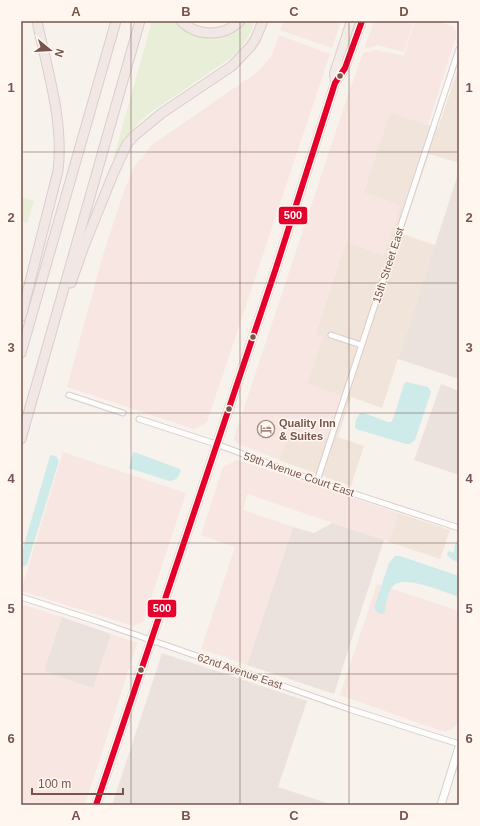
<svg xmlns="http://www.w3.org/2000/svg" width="480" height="826" font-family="Helvetica,sans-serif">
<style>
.residential{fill:#f1e4db}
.commercial{fill:#f7e6e1}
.industrial{fill:#ebe2de}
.green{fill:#e8eed8}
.water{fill:#ceeae9}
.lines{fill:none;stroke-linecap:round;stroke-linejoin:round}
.street-casing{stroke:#d6ceca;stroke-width:7}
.secondary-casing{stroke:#d8cec9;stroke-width:9}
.primary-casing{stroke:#d9cecb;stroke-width:10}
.highway-casing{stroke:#d9cecb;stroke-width:11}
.street{stroke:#fefdfc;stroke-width:5}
.secondary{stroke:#fefdfc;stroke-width:7}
.primary{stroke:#f3ece6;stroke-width:8}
.highway{stroke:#f1e7e5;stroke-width:9}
.bus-1-casing{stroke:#fff7ef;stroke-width:9}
.bus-1{stroke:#e4002b;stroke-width:6}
.grid{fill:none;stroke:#77554c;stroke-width:1;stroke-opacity:0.55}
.bus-dot{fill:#77554c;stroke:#fff7ef;stroke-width:1.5}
.labels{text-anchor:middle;stroke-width:3;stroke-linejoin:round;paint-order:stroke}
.street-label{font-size:11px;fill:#77554c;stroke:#fff7ef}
.poi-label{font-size:11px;font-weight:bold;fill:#77554c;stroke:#fff7ef;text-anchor:start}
.line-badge{stroke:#fff7ef;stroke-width:1.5}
.badge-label{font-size:11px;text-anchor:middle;font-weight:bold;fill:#fff}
.neatline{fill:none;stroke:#77554c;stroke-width:1.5}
.grid-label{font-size:13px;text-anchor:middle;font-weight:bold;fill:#77554c}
</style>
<rect width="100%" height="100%" fill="#f8f2ed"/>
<!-- residential -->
<g class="residential">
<path d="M457,72L459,73V163L429,154L402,234L435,245L382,408L351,397L338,437L364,446L351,486L279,460L289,431L297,428L327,438L341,396L307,384L323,337L315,335L346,242L384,255L363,193L390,112L438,128Z"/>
<path d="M398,513L450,530L440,559L389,542Z"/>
</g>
<!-- commercial -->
<g class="commercial">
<path d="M283,21H341L332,48L280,30Z"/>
<path d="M374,21H414L404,52L377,45L364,49Z"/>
<path d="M415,21H436L453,26L457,34L428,125L390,112L363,192L401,205L384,255L346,242L315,334L323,337L307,384L341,395L327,438L297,428L290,431L279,460L236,443L234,438L347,98L363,53L376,50L404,56Z"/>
<path d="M279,35L330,54L207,422L194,429L67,387L103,255L124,191L134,167L152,145L259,71L271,57Z"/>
<path d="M63,452L186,493L143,622L133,626L21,591Z"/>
<path d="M237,460L398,513L389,542L247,494L243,510L293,527L247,665L201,649L235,547L201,535L223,467Z"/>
<path d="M377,584L459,611V722L453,728L446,732L438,730L340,695Z"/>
<path d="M21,604L62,617L44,671L93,687L111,634L137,643L85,805H21Z"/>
</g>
<!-- industrial -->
<g class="industrial">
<path d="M459,171V379L398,359Z"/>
<path d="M441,384L459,391V475L414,460Z"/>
<path d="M332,523L384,540L334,694L247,665L293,527L314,533Z"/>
<path d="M62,617L111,634L93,688L44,671Z"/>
<path d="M162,653L307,701L278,787L333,805H112Z"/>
</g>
<!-- green -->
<g class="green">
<path d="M152,21H174C196,43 225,44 247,21H255C249,37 243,49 229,59L148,114L138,123L131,131L114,160H113Z"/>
<path d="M21,197L34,201L27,223L21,221Z"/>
</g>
<!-- water -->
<g class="water">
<path d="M406,382L428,387L431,392L415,440L410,444H406L356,429L355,426L356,420L360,413H364L388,422H391L393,419L404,384Z"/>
<path d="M134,452L180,469L181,470C179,477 176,481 169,481L129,468L133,453Z"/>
<path d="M52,455L56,456L59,461L27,565L22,567L21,566V555L50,456Z"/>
<path d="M457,542H459V562L453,560L447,555L448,552L450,551L452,553L454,552L455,544Z"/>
<path d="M395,556H400L459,576V597C446,593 403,574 393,586C387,593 386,604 385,612L382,614L378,613L374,608L389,563Z"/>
</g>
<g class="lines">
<defs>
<g id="street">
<path d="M331,335L361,345"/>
<path d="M69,395L123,413"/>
<path d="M139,419L216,444L318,482L459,528"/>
<path d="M317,481L459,49"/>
<path d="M21,597L99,622L349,709L459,744"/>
</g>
<path id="secondary" d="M441,805L459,747"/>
<g id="primary">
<path d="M335,83L334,73L351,21"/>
<path d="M96,805L276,268L335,83L345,68L362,21"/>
</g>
<g id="highway">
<path d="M181,21C197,37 224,37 240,21"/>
<path d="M71,283L84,246L114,172L127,144L134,136L162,113L232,66L250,47L255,40L263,21"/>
<path d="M21,317L58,171C64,120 47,70 37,21"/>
<path d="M21,353L116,21"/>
<path d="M21,439L140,21"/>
</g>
</defs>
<!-- street casing -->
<use href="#street" class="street-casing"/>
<!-- secondary casing -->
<use href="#secondary" class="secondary-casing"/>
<!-- primary casing -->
<use href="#primary" class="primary-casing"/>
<!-- highway casing -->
<use href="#highway" class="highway-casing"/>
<!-- street -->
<use href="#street" class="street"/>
<!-- secondary -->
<use href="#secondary" class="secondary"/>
<!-- primary -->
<use href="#primary" class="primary"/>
<!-- highway -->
<use href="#highway" class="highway"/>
<defs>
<path id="bus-1" d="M96,805L276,268L335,83L345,68L362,21"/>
</defs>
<!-- bus-1 casing -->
<use href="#bus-1" class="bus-1-casing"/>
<!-- bus-1 -->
<use href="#bus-1" class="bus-1"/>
</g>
<!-- grid -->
<path class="grid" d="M131,21V805M240,21V805M349,21V805M21,152H459M21,283H459M21,413H459M21,543H459M21,674H459"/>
<!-- icons -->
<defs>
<symbol id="hotel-ring" viewBox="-11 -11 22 22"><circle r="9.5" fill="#fff7ef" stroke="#a48c84" stroke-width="1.5"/><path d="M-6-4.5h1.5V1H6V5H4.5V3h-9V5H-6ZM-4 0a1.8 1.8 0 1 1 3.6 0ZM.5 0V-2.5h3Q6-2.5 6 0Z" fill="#a48c84"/></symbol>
</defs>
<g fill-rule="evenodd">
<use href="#hotel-ring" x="256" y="419" width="20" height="20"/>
</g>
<!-- markers -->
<g class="bus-dot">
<circle cx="340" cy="76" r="3.5"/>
<circle cx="253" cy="337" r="3.5"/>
<circle cx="229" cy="409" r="3.5"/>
<circle cx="141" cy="670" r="3.5"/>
</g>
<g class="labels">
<!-- street labels -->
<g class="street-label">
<text transform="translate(388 265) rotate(-72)" y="4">15th Street East</text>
<text transform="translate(299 474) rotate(19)" y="4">59th Avenue Court East</text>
<text transform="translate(240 671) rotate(19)" y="4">62nd Avenue East</text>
</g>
<!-- poi labels -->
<g class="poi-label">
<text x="279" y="427">Quality Inn<tspan x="279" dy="13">&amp; Suites</tspan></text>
</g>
</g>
<g class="line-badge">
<rect x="278" y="206" width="30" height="19" rx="4" fill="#e4002b"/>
<rect x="147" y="599" width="30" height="19" rx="4" fill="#e4002b"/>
</g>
<g class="badge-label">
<text x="293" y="219">500</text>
<text x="162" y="612">500</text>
</g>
<!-- border -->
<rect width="480" height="826" fill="none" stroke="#fff7ef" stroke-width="44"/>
<!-- north arrow -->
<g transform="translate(50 50) rotate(108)" stroke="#fff7ef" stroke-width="3" paint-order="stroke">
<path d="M0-3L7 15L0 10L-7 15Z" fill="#77554c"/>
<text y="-6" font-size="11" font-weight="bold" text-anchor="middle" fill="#77554c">N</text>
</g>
<!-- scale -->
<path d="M32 788v6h91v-6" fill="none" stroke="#77554c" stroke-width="2"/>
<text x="38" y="788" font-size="12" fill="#77554c" stroke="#fff7ef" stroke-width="3" paint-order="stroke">100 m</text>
<rect x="22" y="22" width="436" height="782" class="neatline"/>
<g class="grid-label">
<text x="76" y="16">A</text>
<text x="186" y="16">B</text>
<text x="294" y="16">C</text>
<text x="404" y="16">D</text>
<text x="11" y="92">1</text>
<text x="469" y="92">1</text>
<text x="11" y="222">2</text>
<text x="469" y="222">2</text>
<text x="11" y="352">3</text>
<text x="469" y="352">3</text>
<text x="11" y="483">4</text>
<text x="469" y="483">4</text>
<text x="11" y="613">5</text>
<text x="469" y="613">5</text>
<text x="11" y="743">6</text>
<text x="469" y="743">6</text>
<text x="76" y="820">A</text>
<text x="186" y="820">B</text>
<text x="294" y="820">C</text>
<text x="404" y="820">D</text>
</g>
</svg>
